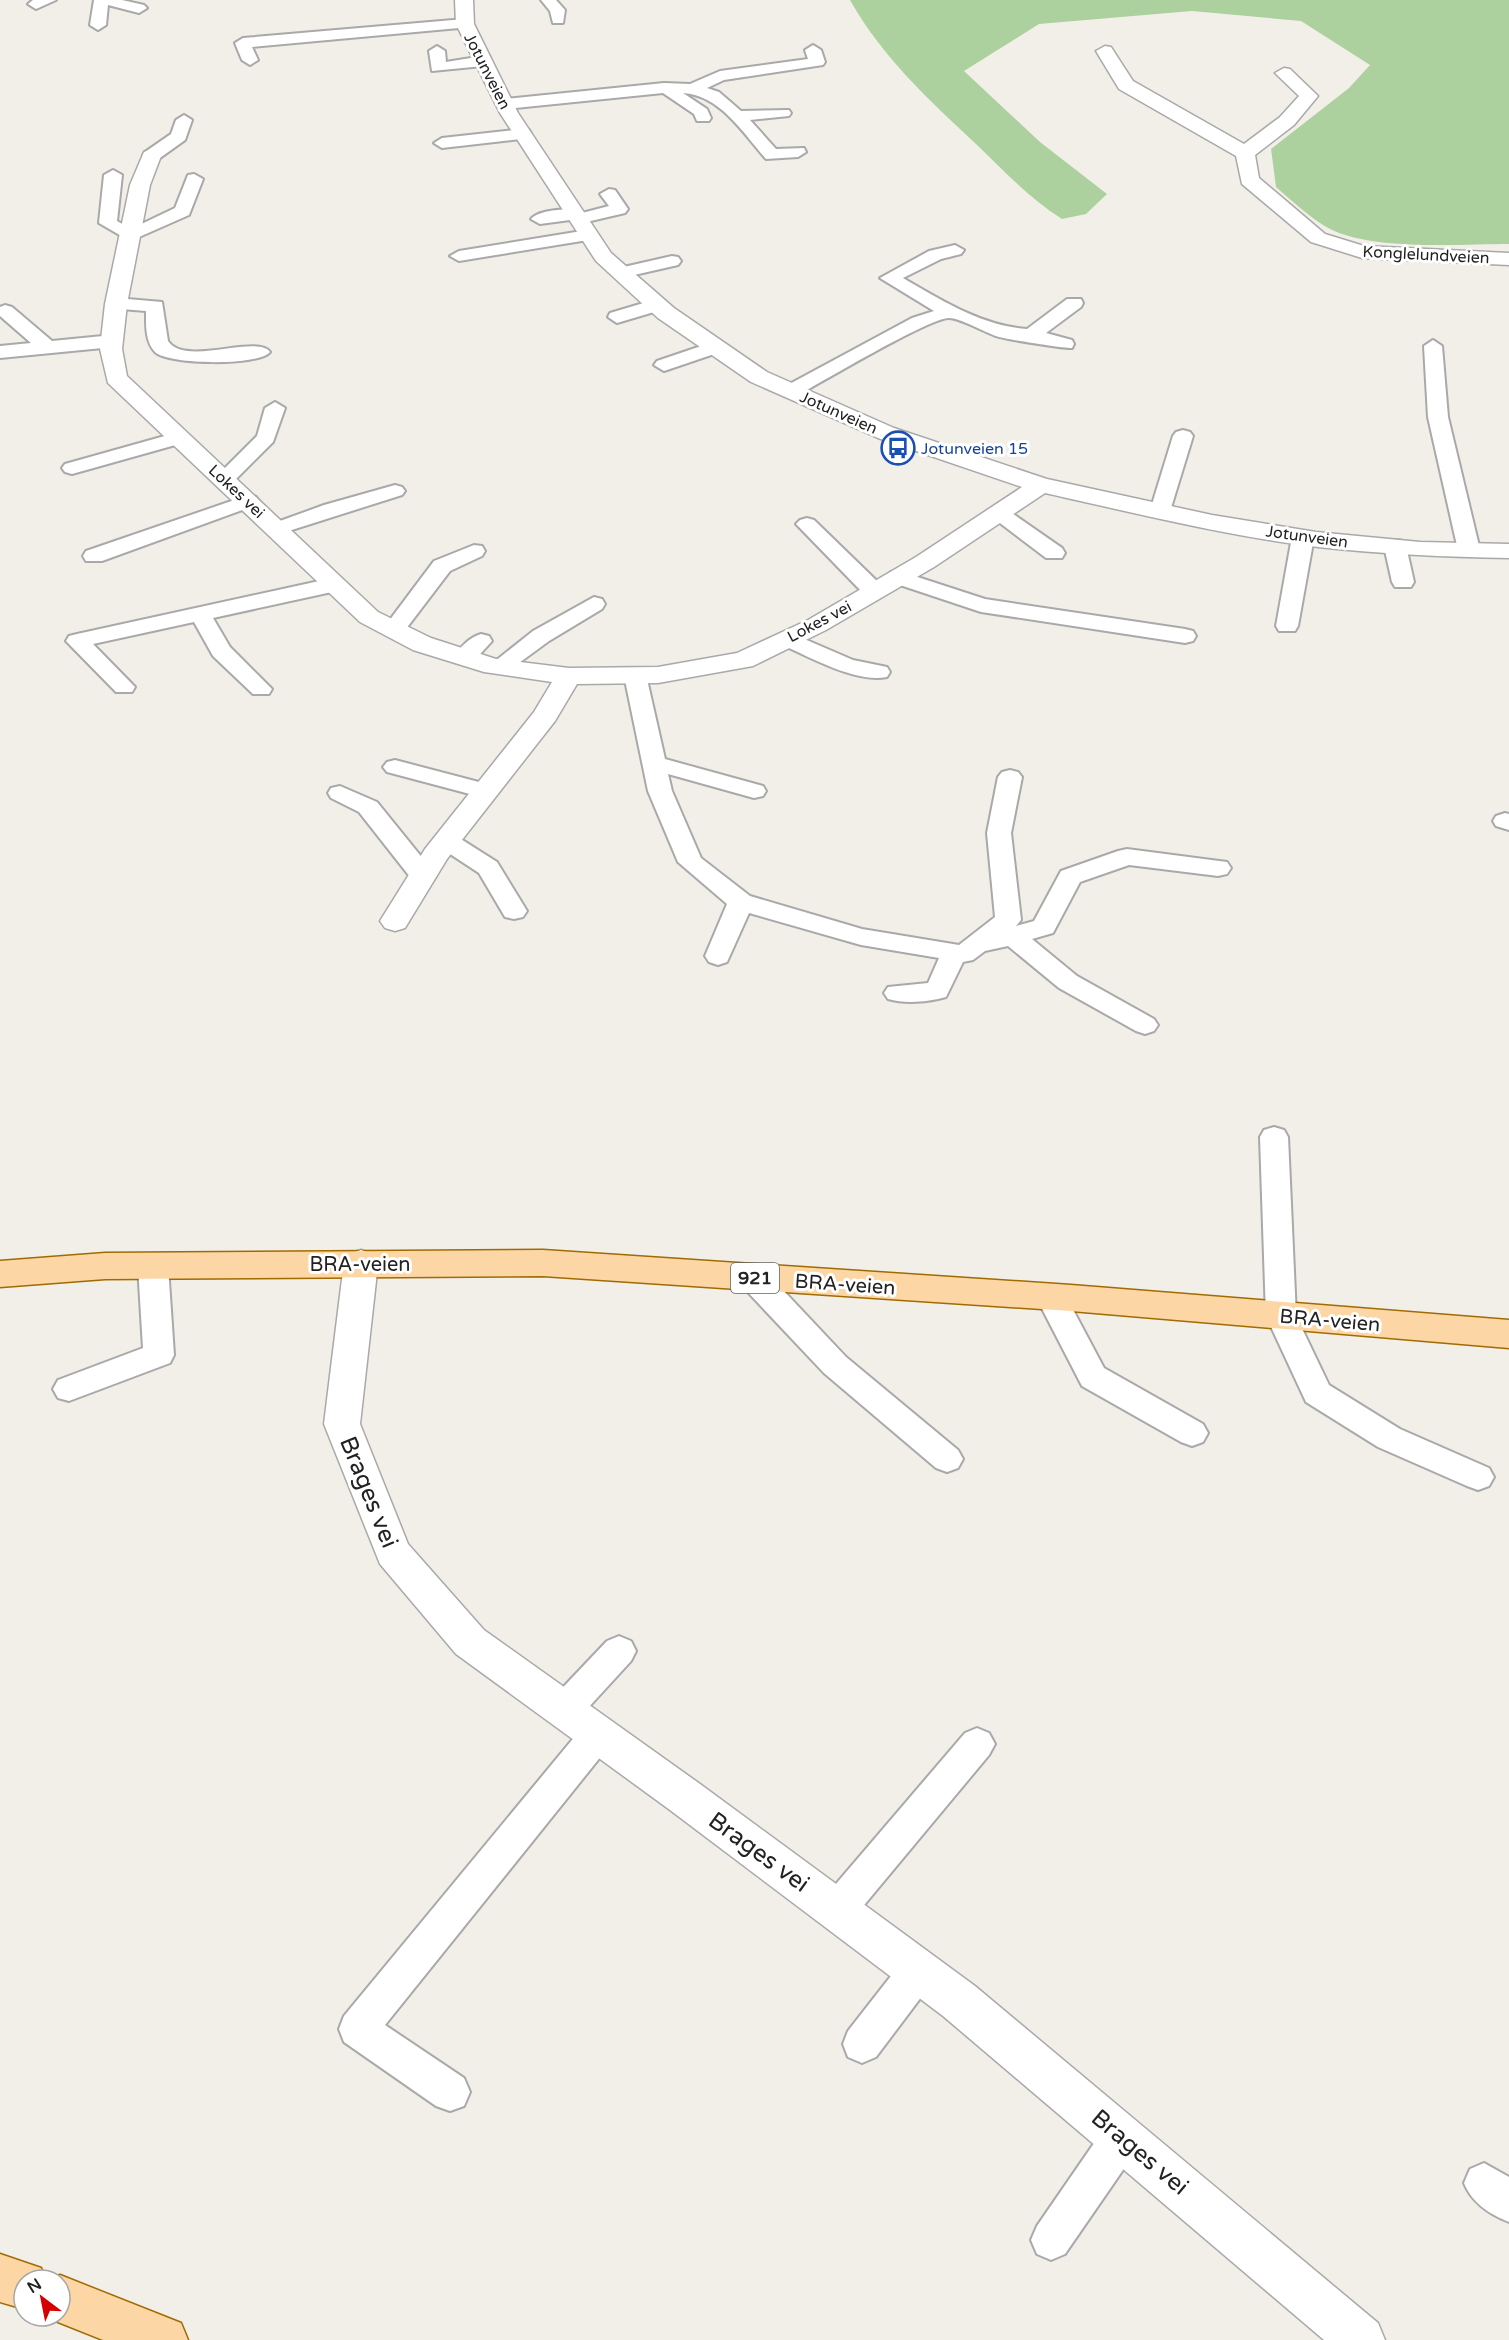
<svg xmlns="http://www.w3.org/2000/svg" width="1509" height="2340" font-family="'Varela Round',sans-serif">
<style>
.forest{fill:#add19e}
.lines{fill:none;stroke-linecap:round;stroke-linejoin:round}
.service-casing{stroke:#a9a9a9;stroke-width:4}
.minor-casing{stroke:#a9a9a9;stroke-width:3}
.primary-casing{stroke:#a06b00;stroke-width:3}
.service{fill:#fff;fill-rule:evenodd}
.minor{fill:#fff;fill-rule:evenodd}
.primary{fill:#fcd6a4;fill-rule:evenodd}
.labels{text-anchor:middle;stroke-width:6;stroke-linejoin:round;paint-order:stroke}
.far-street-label{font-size:16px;fill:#222;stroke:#fff}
.far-transit-label{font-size:16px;fill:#164399;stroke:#fff;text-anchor:start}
.shield{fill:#fff;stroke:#646464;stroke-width:1.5}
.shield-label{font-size:18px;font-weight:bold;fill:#222}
.street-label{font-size:20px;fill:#222;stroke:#fff}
.near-street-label{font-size:24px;fill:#222;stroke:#fff}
</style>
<rect width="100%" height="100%" fill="#f2efe9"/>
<!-- forest -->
<path class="forest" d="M850,0H1509V244C1459,244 1365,252 1323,225C1306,214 1291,200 1276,187L1271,149L1349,88L1370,65L1301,21L1192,11L1039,24L964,71L1040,142L1107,194L1086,214L1062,219C1029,198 1004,171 976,144C929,100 882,57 850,0Z"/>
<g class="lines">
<defs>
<g id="service">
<path d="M33,0H56L36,9L28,4Z"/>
<path d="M94,0H122L144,5L147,8L139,13L108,5L106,25L98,30L90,25Z"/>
<path d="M541,0H556L565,10L563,23H553L550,11Z"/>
<path d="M465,19L470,21L473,24L470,27L252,47L258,60L250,65L242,60L235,43L243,38Z"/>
<path d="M813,45L821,50L825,62L823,65L724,80L707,88L719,92L741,111L789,110L791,113L789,116L750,120L776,149L804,148L806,152L798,157L766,159C743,133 720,95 683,93L707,109L711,118L709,121H697L694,114L663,93L505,109L497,104L505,99L664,83L690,84L720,71L808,59L805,50Z"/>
<path d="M437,46L445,51L446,62L483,56L491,61L483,66L432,71L429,51Z"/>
<path d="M184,115L192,120L185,140L157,160H145L143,156L145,152L171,134L176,120Z"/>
<path d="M523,129L529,130L531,134L529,138L442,148L434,143L442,138Z"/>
<path d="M113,170L122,175L117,221L131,229L175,208L188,175L194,174L203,179L189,215L130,241L99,223L104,175Z"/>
<path d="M609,189L615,190L628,209L625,213L578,224L570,220L540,224L531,219C538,210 573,206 582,213L609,206L600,194Z"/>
<path d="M588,230L594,231L597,235L594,239L459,261L450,256L459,251Z"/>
<path d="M955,245L964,250L961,254L941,259L903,278C941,300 982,326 1027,329L1067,299H1081L1083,303L1081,307L1046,333L1072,340L1074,344L1072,348C1067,349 1003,339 996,336C984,332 960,318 949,318C929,318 822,382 798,395H784L781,391L784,387L912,318L934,311L880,278L929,251Z"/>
<path d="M672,256L678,257L681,261L678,265L621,278L612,273L615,269Z"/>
<path d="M116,298L162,302L168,341C185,367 257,334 270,352C260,366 168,365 155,352C145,341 146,325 146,311L109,308L107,304Z"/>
<path d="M657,299L664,301L666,305L664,309L617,323L608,317L610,313Z"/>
<path d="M5,305L12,307L52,341L113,335L122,341L113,347L0,358V346L31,343L0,316V307Z"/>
<path d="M1433,340L1442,346L1448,417L1480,550L1477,555H1461L1458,550L1428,417L1424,346Z"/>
<path d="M716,341L723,343L725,347L723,351L664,371L654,365L657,361Z"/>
<path d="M275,402L285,408L273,442L232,483H218L215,479L218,475L257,436L265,408Z"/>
<path d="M1183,430L1190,432L1193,436L1170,511L1167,515H1153L1150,511L1173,436L1176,432Z"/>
<path d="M179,432L186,434L189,438L186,442L72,474L65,472L62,468L65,464Z"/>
<path d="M395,485L402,487L405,491L402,495L276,535L269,533L265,529L269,525L324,505Z"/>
<path d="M249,495L256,497L259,501L256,505L102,561H86L83,556L86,551Z"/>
<path d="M999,507L1006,509L1062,548L1065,553L1062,558H1046L992,517L989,513L992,509Z"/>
<path d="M807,518L814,520L882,586L885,591L882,596H866L800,528L796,524L800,520Z"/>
<path d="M1303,531L1310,533L1314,537L1298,626L1295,631H1279L1276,626L1292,537L1296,533Z"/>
<path d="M1395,540L1403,541L1406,546L1414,582L1411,587H1395L1392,582L1384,546L1387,541Z"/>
<path d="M474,545L482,546L485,551L482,556L450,571L402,634H386L383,629L434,561Z"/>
<path d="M899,571L985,599L1185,629L1193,631L1196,636L1193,641L1185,643L981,612L891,582L888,577L891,572Z"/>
<path d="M333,578L341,580L344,585L341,590L213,618L230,647L272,689L269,694H253L213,656L194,622L93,644L135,687L132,692H116L66,641L69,636L77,634Z"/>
<path d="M594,597L602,599L605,604L602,609L549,641L508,671H492L489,666L533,631Z"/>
<path d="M788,632L853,660L887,667L890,672L887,677C857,684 808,656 780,644L777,639L780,634Z"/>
<path d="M481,634L489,636L492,641L473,662H457L454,657C460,647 470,637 481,634Z"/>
<path d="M635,668L643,670L646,675L665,759L763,786L766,791L763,796L754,798L668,774L672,791L701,858L750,896L862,929L959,945L995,917L987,833L998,777L1002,772L1010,770L1018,772L1022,777L1011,833L1021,920L1016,926L1034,921L1061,871L1118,851L1127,849L1227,862L1231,868L1227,874L1218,876L1129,865L1080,882L1053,933L1032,939L1077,976L1154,1019L1158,1025L1154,1031L1145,1034L1136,1031L1059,988L1008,946L985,951L973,960L963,962L946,997C929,1002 905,1004 888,999L884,993L888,987L928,983L939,958L861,945L749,913L727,962L718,965L709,962L705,956L727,904L678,862L648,791L624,675L627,670Z"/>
<path d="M395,760L494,786L497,791L494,796L485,798L387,772L383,767L387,762Z"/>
<path d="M340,786L377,802L432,870L436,876L432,882L423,884L414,882L359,812L331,798L328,793L331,788Z"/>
<path d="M1505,813L1509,814V830L1496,826L1493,821L1496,816Z"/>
<path d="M447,833L456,836L497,862L527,911L523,917L514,919L505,917L479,873L438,846L435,841L438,836Z"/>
<path d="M1274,1127L1284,1130L1288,1137L1296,1316L1329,1385L1400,1429L1489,1468L1494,1477L1489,1486L1478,1490L1467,1486L1378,1447L1306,1402L1266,1316L1260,1137L1264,1130Z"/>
<path d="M153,1255L163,1258L168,1266L174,1355L170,1363L69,1401L58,1398L53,1389L58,1380L143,1348L138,1266L143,1258Z"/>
<path d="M753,1267L764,1270L846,1357L958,1450L963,1459L958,1468L947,1472L936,1468L824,1373L742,1286L738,1278L742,1270Z"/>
<path d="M1051,1286L1062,1289L1104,1368L1203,1424L1208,1433L1203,1442L1192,1446L1181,1442L1082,1386L1036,1297L1040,1289Z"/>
<path d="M619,1636L631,1641L636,1651L631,1661L576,1721L564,1725L552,1721L547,1710L552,1699L607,1641Z"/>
<path d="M598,1719L610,1723L616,1734L610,1745L385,2025L464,2078L470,2092L464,2106L450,2111L436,2106L344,2042L339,2029L344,2016L586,1723Z"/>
<path d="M977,1728L989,1733L995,1744L989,1755L850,1922L837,1927L824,1922L818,1910L824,1898L965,1733Z"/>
<path d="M918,1953L931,1958L937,1971L931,1984L876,2057L862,2063L848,2057L843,2044L848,2031L905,1958Z"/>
<path d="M1122,2117L1136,2123L1142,2137L1136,2151L1065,2254L1051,2260L1037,2254L1031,2240L1037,2226L1108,2123Z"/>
<path d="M1484,2163L1509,2177V2222C1489,2214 1472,2203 1464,2183L1470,2169Z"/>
</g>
<g id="minor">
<path d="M455,0H473L474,24L518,113L611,253L674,308L767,372L894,428L1047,479L1212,515L1316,532L1420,542L1509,544V558C1445,557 1382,554 1318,547C1226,536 1135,513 1045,493L934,567L826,630L753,666L658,683L577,684L555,721L447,859L405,928L395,931L385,928L380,921L425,849L534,712L552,682L484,672L413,650L360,622L108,383L100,349L105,304L130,185L144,152L151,150L161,156L150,185L127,304L122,349L127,376L378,612L431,638L496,659L569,668L658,667L737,653L808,620L916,557L1022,487L878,438L751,382L658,318L596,261L500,113L456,24Z"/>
<path d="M1105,46L1111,47L1133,81L1244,144L1280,117L1299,96L1275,73L1284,68L1290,69L1318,96L1294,125L1255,155L1259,178L1325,234L1364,246L1509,253V265L1362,258L1311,242L1242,184L1236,156L1119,89L1096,51Z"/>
<path d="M361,1250L373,1254L378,1263L360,1424L408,1544L484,1630L700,1784L975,1986L1378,2323L1385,2340H1324L943,2016L670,1810L456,1654L380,1564L324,1424L344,1263L349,1254Z"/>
</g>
<g id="primary">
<path d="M543,1250L1071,1285L1509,1320V1348L1071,1311L543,1276L105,1279L0,1287V1261L105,1253Z"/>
<path d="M0,2254L41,2268L46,2280H24V2309L0,2302Z"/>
<path d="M60,2275L181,2323L188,2340H103L43,2316H60V2280H48Z"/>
</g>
</defs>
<!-- service casing -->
<use href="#service" class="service-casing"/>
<!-- minor casing -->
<use href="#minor" class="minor-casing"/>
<!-- primary casing -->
<use href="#primary" class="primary-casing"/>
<!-- service -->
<use href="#service" class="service"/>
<!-- minor -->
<use href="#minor" class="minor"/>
<!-- primary -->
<use href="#primary" class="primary"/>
</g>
<!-- icons -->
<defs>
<symbol id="bus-ring" viewBox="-11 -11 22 22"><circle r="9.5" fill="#fff" stroke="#1a4fb4" stroke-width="1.5"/><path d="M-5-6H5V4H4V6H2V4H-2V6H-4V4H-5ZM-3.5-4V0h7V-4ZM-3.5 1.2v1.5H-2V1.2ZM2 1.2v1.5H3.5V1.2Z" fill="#1a4fb4"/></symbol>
</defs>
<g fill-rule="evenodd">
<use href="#bus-ring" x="879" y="429" width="38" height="38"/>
</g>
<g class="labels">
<!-- far-street labels -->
<g class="far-street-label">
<text transform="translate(488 71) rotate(63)" y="6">Jotunveien</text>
<text transform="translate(1426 254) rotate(3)" y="6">Konglelundveien</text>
<text transform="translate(839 412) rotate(24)" y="6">Jotunveien</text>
<text transform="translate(237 491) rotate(43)" y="6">Lokes vei</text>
<text transform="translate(1307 536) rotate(8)" y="6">Jotunveien</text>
<text transform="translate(819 621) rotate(-28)" y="6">Lokes vei</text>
</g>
<!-- far-transit labels -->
<g class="far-transit-label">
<text x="921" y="454">Jotunveien 15</text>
</g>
<!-- shield labels -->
<rect class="shield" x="731" y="1263" width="48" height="30" rx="4.5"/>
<g class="shield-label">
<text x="755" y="1284">921</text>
</g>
<!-- street labels -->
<g class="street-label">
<text x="360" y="1271">BRA-veien</text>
<text transform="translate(845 1284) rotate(4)" y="7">BRA-veien</text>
<text transform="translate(1330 1320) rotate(5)" y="7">BRA-veien</text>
</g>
<!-- near-street labels -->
<g class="near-street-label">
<text transform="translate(369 1492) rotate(68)" y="8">Brages vei</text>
<text transform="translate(759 1852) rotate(36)" y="8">Brages vei</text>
<text transform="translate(1140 2152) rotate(40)" y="8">Brages vei</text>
</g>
</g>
<!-- north arrow -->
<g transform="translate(42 2298) rotate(328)"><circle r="28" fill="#ffffff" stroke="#a7a7a7" stroke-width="1.5"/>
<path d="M0-4.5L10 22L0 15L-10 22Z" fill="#d40000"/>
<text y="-9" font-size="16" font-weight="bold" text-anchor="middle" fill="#222222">N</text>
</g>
</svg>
